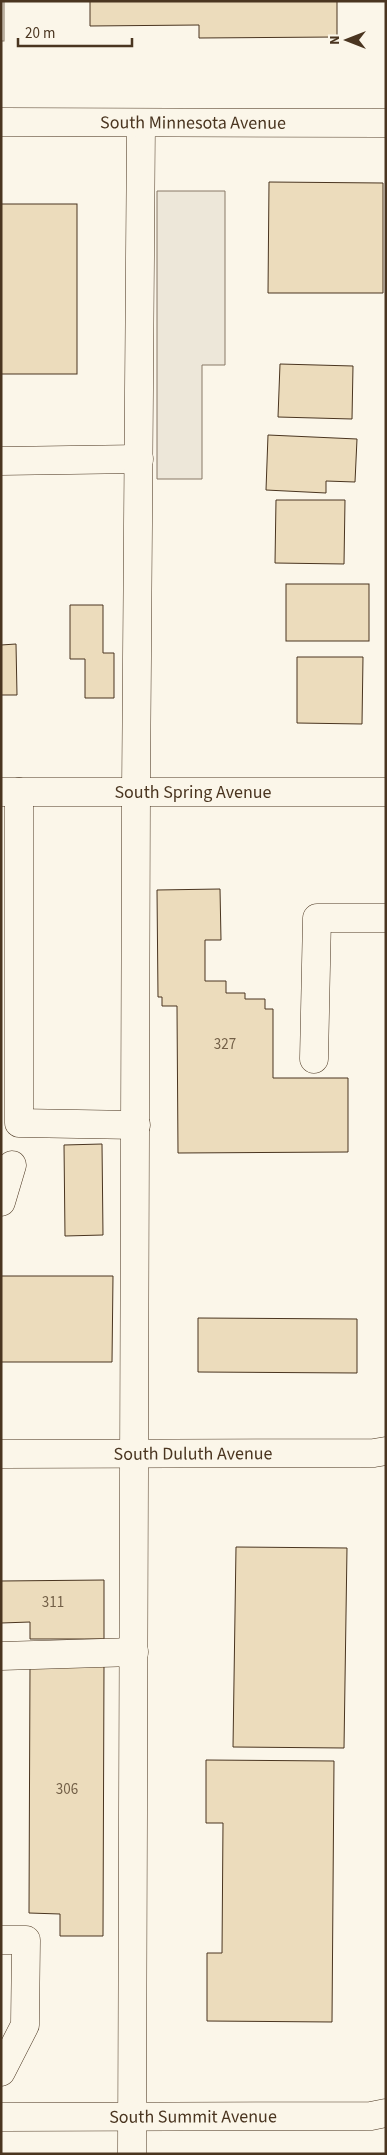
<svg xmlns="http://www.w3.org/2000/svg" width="387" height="2155" font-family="'Source Sans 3',sans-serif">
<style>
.parking{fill:#ede7d9;stroke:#887966}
.building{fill:#ecdcbc;stroke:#4a3520}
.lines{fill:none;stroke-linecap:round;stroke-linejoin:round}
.minor-casing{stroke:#4a3520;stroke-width:29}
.major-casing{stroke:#4a3520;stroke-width:29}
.minor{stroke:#fbf6e9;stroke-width:28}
.major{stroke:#fbf6e9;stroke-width:28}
.labels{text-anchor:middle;stroke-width:4;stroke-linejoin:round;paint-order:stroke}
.number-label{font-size:15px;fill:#725f47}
.street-label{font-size:18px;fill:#4a3520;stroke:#fbf6e9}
</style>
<rect width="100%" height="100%" fill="#fbf6e9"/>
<!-- parking -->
<g class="parking">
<rect x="1" y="1" width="3" height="40"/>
<path d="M157,191H225V365H202V479H157Z"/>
</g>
<!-- building -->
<g class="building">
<path d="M90,1H337V37L199,38V25L90,26Z"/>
<path d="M269,182L383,183V293H268Z"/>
<rect x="1" y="204" width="76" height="170"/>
<path d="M280,364L353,366L352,419L278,417Z"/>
<path d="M268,435L357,439L355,482L326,481V493L266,490Z"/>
<path d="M276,500H345L344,564L275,563Z"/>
<rect x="286" y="584" width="83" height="57"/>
<path d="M70,605H103V653H114V698H85V659H70Z"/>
<path d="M16,644L17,695H1V645Z"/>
<path d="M297,657H363L362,724L297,723Z"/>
<path d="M220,889L221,940H205V981H226V993H245V999H265V1009H273V1078H348V1152L178,1153L177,1006H162V997H158L157,890Z"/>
<path d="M102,1144L103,1235L65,1236L64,1145Z"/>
<path d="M1,1276H113L112,1362H1Z"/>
<path d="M198,1318L357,1319V1373L198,1372Z"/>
<path d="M236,1547L347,1548L344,1748L233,1747Z"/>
<path d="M104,1580V1639H30V1622L1,1623V1581Z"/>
<path d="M30,1664H104L103,1936H60V1914L29,1913Z"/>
<path d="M206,1760L334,1761L332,2022L207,2021V1953H222L223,1823H206Z"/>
</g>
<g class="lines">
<defs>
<g id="minor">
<path d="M1,461L139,459"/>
<path id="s1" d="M1,792H386"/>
<path d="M19,792V1123L136,1125"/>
<path d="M314,1059L317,918H386"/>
<path d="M1,1202L12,1165"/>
<path id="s2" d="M1,1454L374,1453L386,1451"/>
<path d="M1,1656L134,1652"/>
<path d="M1,1940H26L25,2025L1,2072"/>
<path id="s3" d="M1,2117L371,2116L386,2113"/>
<path d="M132,2154L136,792L141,123"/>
</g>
<g id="major">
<path id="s4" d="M1,122L386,123"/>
</g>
</defs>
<!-- minor casing -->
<use href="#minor" class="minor-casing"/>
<!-- major casing -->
<use href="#major" class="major-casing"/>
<!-- minor -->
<use href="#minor" class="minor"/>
<!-- major -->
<use href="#major" class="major"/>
</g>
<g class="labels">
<!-- number labels -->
<g class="number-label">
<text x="225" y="1049">327</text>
<text x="53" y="1607">311</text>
<text x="67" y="1794">306</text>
</g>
<!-- street labels -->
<g class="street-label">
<text dy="6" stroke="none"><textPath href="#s4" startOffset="192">South Minnesota Avenue</textPath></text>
<text dy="6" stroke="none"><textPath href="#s1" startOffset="192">South Spring Avenue</textPath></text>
<text dy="6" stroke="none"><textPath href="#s2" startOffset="192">South Duluth Avenue</textPath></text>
<text dy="6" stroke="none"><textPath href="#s3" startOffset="192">South Summit Avenue</textPath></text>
</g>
</g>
<!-- border -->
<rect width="387" height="2155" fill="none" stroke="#4a3520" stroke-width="5"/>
<!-- north arrow -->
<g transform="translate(347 40) rotate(270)" stroke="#fbf6e9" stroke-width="4" paint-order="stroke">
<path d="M0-4L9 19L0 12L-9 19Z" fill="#4a3520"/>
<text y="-8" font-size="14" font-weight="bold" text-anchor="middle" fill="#4a3520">N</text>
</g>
<!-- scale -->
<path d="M18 38v8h114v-8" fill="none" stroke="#4a3520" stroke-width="2.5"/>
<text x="25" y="38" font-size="15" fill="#4a3520" stroke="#fbf6e9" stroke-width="4" paint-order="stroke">20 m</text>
</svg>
